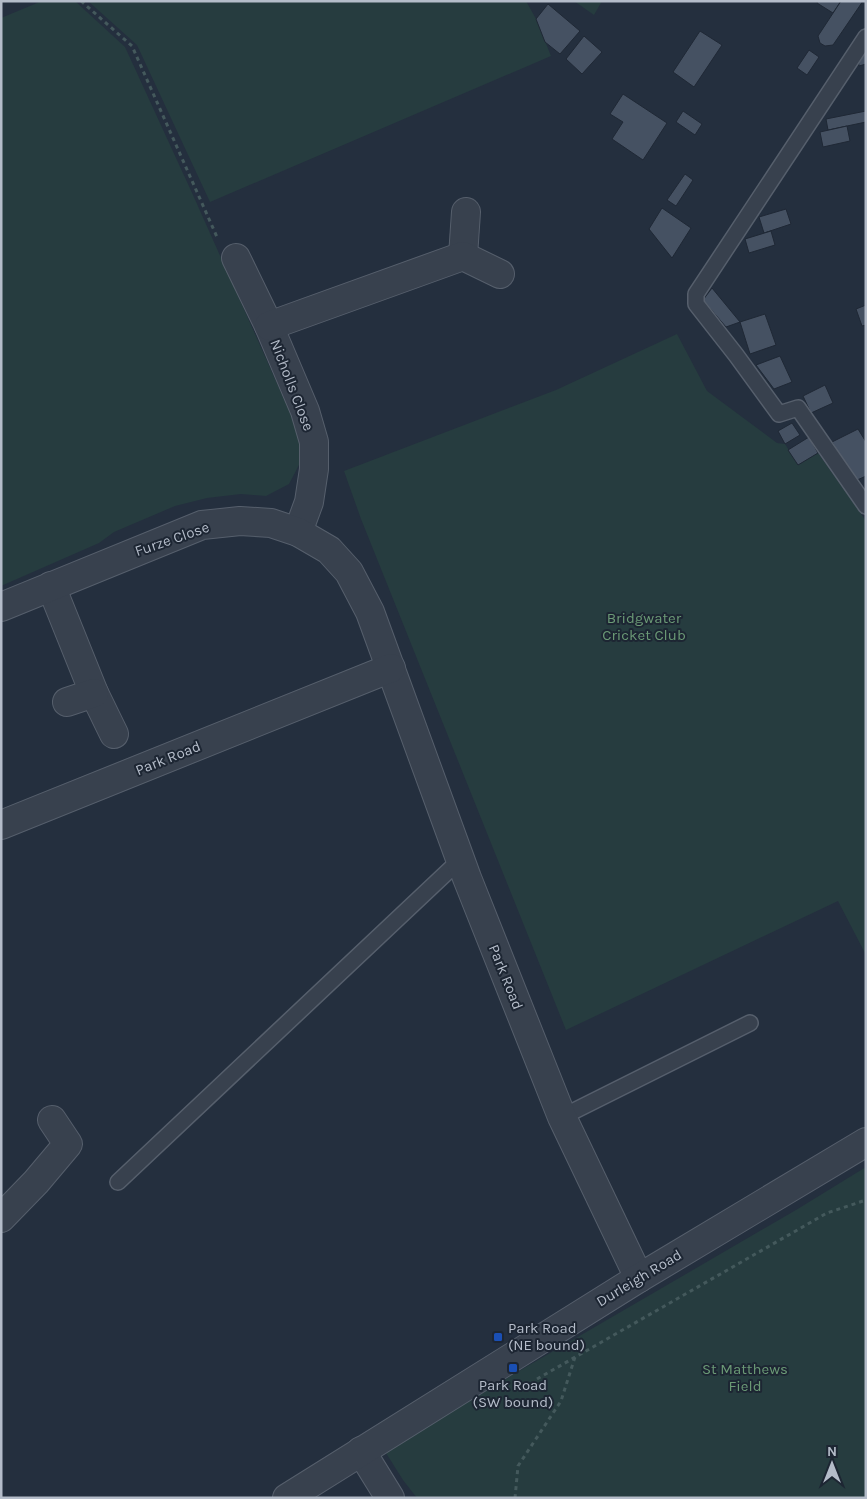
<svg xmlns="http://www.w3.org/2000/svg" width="867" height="1499" font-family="Karla,sans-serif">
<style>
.green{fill:#263c3f}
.building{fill:#455162;stroke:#1f2835}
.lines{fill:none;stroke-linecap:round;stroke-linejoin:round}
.lane-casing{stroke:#565f6c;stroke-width:18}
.street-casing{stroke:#565f6c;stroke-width:30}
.path{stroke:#44595c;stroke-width:3;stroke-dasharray:4 4;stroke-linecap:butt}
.lane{stroke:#38414e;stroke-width:15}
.street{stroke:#38414e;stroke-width:28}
.transit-dot{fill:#1a4fb4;stroke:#1d2633;stroke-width:2}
.labels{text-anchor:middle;stroke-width:4;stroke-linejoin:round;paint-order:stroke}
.street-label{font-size:15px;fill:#b4bcc9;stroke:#1d2633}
.park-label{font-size:15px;fill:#6b9a76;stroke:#1d2633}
.poi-label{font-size:15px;fill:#b4bcc9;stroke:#1d2633;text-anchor:start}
</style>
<rect width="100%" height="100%" fill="#242f3e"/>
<!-- green -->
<g class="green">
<path d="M42,1H75L125,47L193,195L300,435V463L289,484L266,496L241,494L207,498L175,506L114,532L99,543L1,586V18Z"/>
<path d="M88,1H526L536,19L551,56L210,202L137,45Z"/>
<path d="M574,1H602L594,15Z"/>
<path d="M677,334L707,391L777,443L785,444L798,465L818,453L866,521V955L838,901L566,1030L361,519L344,471L556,390Z"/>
<path d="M866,1167V1498H417L403,1480L386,1453L497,1384L796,1210Z"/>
</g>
<!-- building -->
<g class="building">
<path d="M818,1H841L833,13L817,3Z"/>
<path d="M841,1H863L833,45L825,46L820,43L818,36Z"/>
<path d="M548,4L580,31L560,54L545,42L536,19Z"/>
<path d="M700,31L722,45L694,87L673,72Z"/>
<path d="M584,36L602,52L582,74L566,59Z"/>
<path d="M866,46V64L859,66L858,58Z"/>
<path d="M809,50L819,57L807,75L797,68Z"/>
<path d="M623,94L667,123L643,160L612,139L623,122L610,114Z"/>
<path d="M683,111L702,124L695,135L676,122Z"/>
<path d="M866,111V122L828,130L826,119Z"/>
<path d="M847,126L850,141L823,147L820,132Z"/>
<path d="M685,174L693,180L676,206L667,200Z"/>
<path d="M662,208L691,228L672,258L649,229Z"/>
<path d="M786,209L791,224L764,233L759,217Z"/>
<path d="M771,231L775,245L749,253L745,239Z"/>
<path d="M712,288L740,322L726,327L703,300Z"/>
<path d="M866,305V325L862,326L856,309Z"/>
<path d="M765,314L776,345L750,354L740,322Z"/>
<path d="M780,356L792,382L774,389L756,365Z"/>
<path d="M825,385L833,403L811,413L803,396Z"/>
<path d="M792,423L800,435L785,444L778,431Z"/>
<path d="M858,429L866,442V476L855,481L832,442Z"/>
<path d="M809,437L818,453L798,465L788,450Z"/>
</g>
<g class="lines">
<defs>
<g id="lane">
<path d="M866,37L696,294V304L736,355L779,414L798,408L866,506"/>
<path d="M562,1117L750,1023"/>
<path d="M118,1182L460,860"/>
</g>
<g id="street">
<path d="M463,256L466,212"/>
<path d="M236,258L269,326L305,411L314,442V469L309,502L298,532"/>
<path d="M269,326L463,256L500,274"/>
<path d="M51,586L94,693L114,734"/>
<path d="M1,607L202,525L240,521L271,523L298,532L329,550L349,572L370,612L467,878L562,1117L639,1278"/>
<path d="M67,702L94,693"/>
<path d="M1,825L391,668"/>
<path d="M1,1218L36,1182L68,1144L52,1120"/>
<path d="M361,1451L390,1498"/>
<path d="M287,1498L639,1278L866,1142"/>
</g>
</defs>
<!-- lane casing -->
<use href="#lane" class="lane-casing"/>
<!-- street casing -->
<use href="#street" class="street-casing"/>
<!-- path -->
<g class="path">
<path d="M81,1L132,46L217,237"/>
<path d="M537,1379L827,1213L866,1200"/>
<path d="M515,1498L518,1466L561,1401L575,1357"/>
</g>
<!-- lane -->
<use href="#lane" class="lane"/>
<!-- street -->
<use href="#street" class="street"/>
</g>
<!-- markers -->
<g class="transit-dot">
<rect x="493" y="1332" width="10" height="10" rx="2.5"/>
<rect x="508" y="1363" width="10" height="10" rx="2.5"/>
</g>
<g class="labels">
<!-- street labels -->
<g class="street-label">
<text transform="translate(292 385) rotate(69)" y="5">Nicholls Close</text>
<text transform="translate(172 539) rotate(-19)" y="5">Furze Close</text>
<text transform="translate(168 758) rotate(-22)" y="5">Park Road</text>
<text transform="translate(506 977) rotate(68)" y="5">Park Road</text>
<text transform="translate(639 1278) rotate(-31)" y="5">Durleigh Road</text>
</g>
<!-- park labels -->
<g class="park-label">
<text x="644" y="623">Bridgwater<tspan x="644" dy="17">Cricket Club</tspan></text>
<text x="745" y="1374">St Matthews<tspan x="745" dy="17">Field</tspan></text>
</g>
<!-- poi labels -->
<g class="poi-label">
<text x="508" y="1333">Park Road<tspan x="508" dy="17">(NE bound)</tspan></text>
<text x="513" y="1390" text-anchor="middle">Park Road<tspan x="513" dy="17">(SW bound)</tspan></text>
</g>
</g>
<!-- border -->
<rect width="867" height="1499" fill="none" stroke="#b4bcc9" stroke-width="5"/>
<!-- north arrow -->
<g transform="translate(832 1464)" stroke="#1d2633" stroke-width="4" paint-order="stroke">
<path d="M0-4L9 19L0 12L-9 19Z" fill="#b4bcc9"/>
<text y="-8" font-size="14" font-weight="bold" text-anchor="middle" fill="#b4bcc9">N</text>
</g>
</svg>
